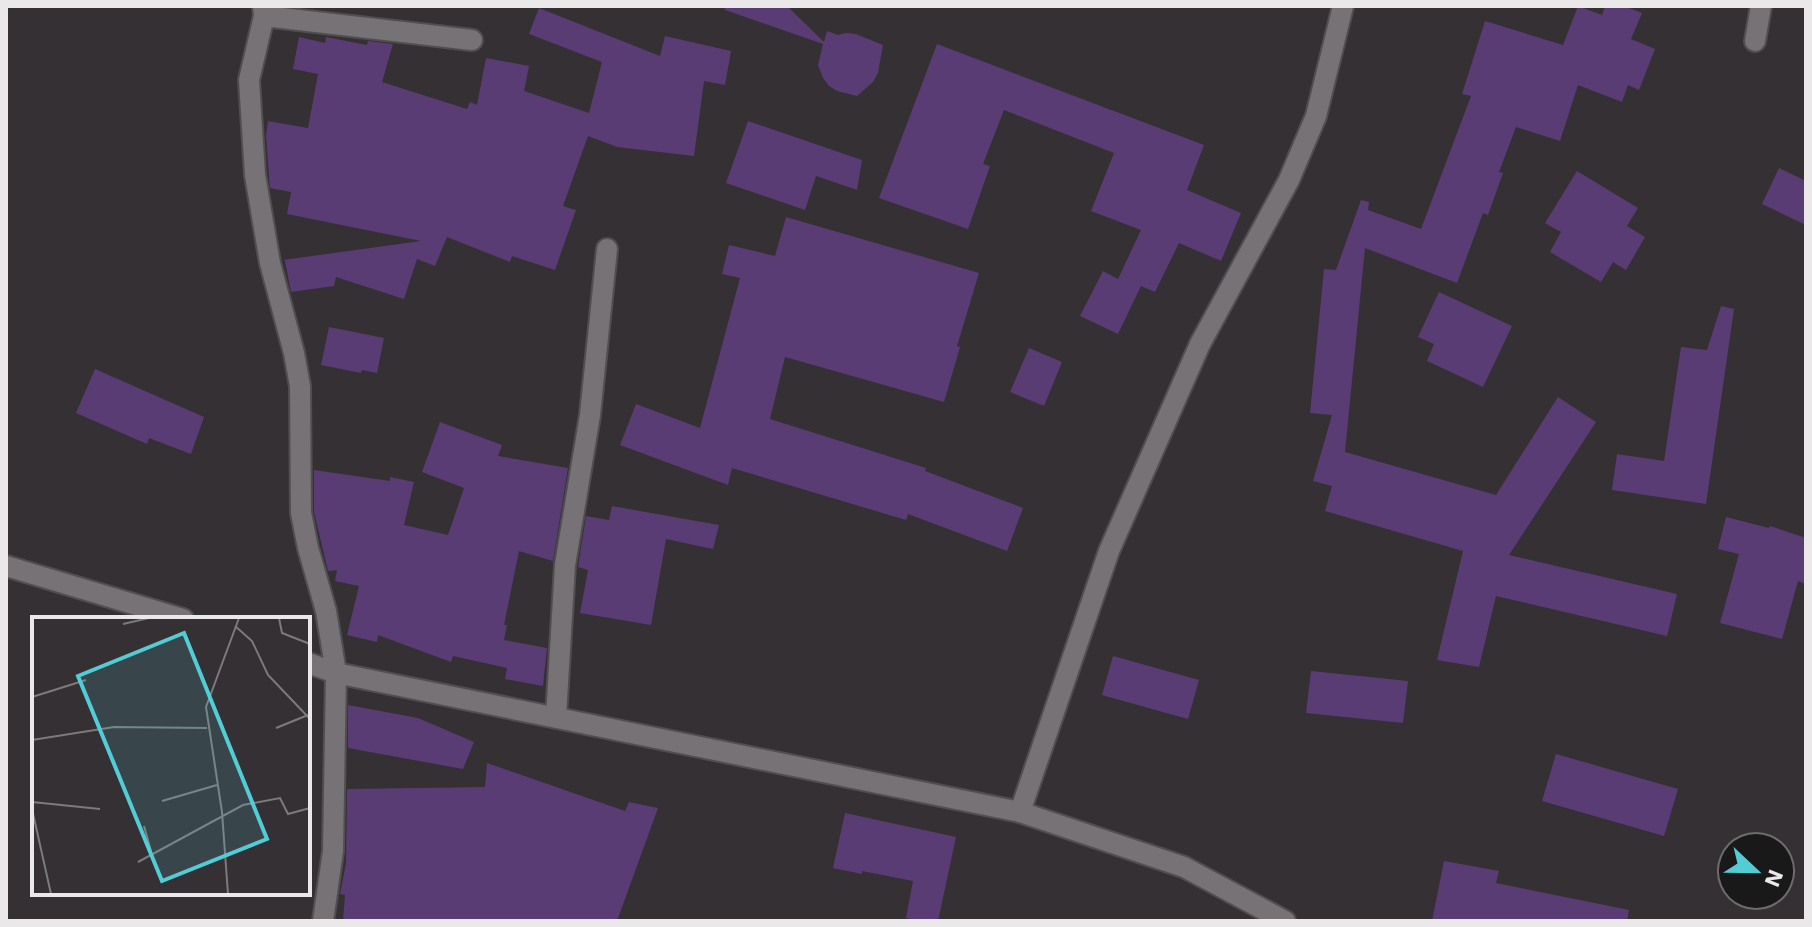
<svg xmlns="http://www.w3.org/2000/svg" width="1812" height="927" font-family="'Work Sans',sans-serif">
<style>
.building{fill:#5a3c75}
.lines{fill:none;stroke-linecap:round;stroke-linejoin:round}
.street-casing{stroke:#514e51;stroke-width:24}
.street{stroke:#767275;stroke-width:20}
.inset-road{fill:none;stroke:#7d7a7c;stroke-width:2}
.view{fill:#52ccd5;fill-opacity:0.15;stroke:#52ccd5;stroke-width:4}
.inset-edge{fill:none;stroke:#ebe8ea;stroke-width:4}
</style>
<rect width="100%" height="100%" fill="#343033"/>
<!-- building -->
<g class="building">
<path d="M725,6H787L824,42L827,31L838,35L846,33L856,34L883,45L878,73L873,82L857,96L837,91L829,86L823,78L818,65L823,44L725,10Z"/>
<path d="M1578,6L1602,15L1605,6H1624L1642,13L1631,39L1655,49L1639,90L1628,85L1622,102L1578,85L1560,141L1516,127L1499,172L1503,173L1488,215L1483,213L1457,283L1365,248L1345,452L1496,495L1558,397L1596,422L1509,555L1677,594L1667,636L1496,596L1479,667L1437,660L1463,551L1325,511L1332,486L1313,481L1332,415L1310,413L1324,269L1336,270L1361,200L1369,202L1368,210L1421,229L1471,96L1462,94L1485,21L1563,45Z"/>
<path d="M539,8L660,56L665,36L731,51L725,85L704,81L694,156L617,147L588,136L563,206L576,210L555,270L512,256L510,262L447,237L435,266L417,259L404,299L336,277L334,286L291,292L285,261L283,260L421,241L287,214L291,192L270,188L266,136L268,121L308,128L318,74L293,69L299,37L325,43L326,37L367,45L368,41L393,44L382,82L467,109L470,102L477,105L486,58L529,66L524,91L589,113L602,62L529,34Z"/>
<path d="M937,44L1204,145L1187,190L1241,213L1221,261L1179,243L1155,292L1141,286L1118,334L1080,316L1103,271L1118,279L1141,230L1091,211L1114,153L1004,110L983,164L990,166L968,229L879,198Z"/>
<path d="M748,121L862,160L857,190L816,176L805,210L726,183Z"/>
<path d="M1779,168L1806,181V225L1762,204Z"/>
<path d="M1577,171L1638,208L1627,226L1645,237L1626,270L1613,262L1601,282L1550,252L1561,232L1545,223Z"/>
<path d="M786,217L979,273L957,346L960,347L944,402L785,357L770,419L926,468L925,471L1023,508L1007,551L908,514L906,520L732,468L728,485L620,445L636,404L700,428L740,278L722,274L729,245L775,256Z"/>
<path d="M1439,292L1512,326L1483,387L1427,361L1434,344L1418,337Z"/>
<path d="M1721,306L1734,309L1706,504L1612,490L1617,454L1664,461L1681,347L1707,350Z"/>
<path d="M329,327L384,338L377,373L362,370L361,373L321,365Z"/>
<path d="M1029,348L1062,362L1044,406L1010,392Z"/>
<path d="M95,369L204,417L191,454L149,438L147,444L76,413Z"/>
<path d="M440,422L502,445L498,456L568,468L553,561L519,551L504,625H507L504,640L547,648L543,686L505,679L507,668L453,656L451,662L378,635L377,642L347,635L359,586L335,581L337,570L328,571L314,512V470L390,481V477L414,482L404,525L448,535L464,488L422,472Z"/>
<path d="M612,506L719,525L713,549L666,539L651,625L580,613L588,570L578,567L586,516L609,520Z"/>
<path d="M1726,517L1769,528L1770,526L1806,538V584L1798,581L1782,639L1720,623L1739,554L1718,549Z"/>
<path d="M1113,656L1199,680L1188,719L1102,695Z"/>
<path d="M1311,671L1408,681L1403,723L1306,713Z"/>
<path d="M348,705L418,718L474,742L463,769L348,748Z"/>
<path d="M1556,754L1678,789L1664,836L1542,801Z"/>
<path d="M487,763L625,811L629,802L658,808L617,921H343L345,895L340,894L346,863L347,789L485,787Z"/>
<path d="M845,813L956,837L938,921H920L906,918L913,881L862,871V874L833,868Z"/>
<path d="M1444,861L1499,871L1496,883L1629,910L1627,921H1432Z"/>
</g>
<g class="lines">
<defs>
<g id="street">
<path d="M263,6L264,16L249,80L255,175L270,263L294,353L300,386L301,513L308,548L326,611L336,673L333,851L323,921"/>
<path d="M264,16L472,40"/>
<path d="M1755,41L1761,6"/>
<path d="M6,566L183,619"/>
<path d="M308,663L336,673L1020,812L1184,867L1285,921"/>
<path d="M556,717L565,565L590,415L607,249"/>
<path d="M1020,812L1109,551L1200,344L1289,180L1316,116L1343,6"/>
</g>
</defs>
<!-- street casing -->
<use href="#street" class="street-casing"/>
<!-- street -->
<use href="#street" class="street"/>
</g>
<!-- overview -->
<g transform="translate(32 617)">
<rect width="278" height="278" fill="#343033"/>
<path class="inset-road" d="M247,1L250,16L278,27M91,7L117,1M203,9L220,24L236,58L278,102M0,80L54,63M244,111L276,98M0,123L82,110L175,111M130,184L185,168M0,185L68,192M0,192L19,277M112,209L119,234M106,245L211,188L248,181L256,197L278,191M196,277L190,195L174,90L207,1"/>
<path class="view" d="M152,16L235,222L130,264L46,59Z"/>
<rect width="278" height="278" class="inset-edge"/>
</g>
<!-- border -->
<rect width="1812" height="927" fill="none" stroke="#ebe8ea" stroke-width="16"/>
<!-- north arrow -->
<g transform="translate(1756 871) rotate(112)"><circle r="38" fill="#1a191a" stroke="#6e6c6d" stroke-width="2"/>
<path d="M0-6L14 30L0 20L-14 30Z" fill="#52ccd5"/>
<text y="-12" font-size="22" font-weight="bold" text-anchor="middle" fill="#ebe8ea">N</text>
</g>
</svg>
